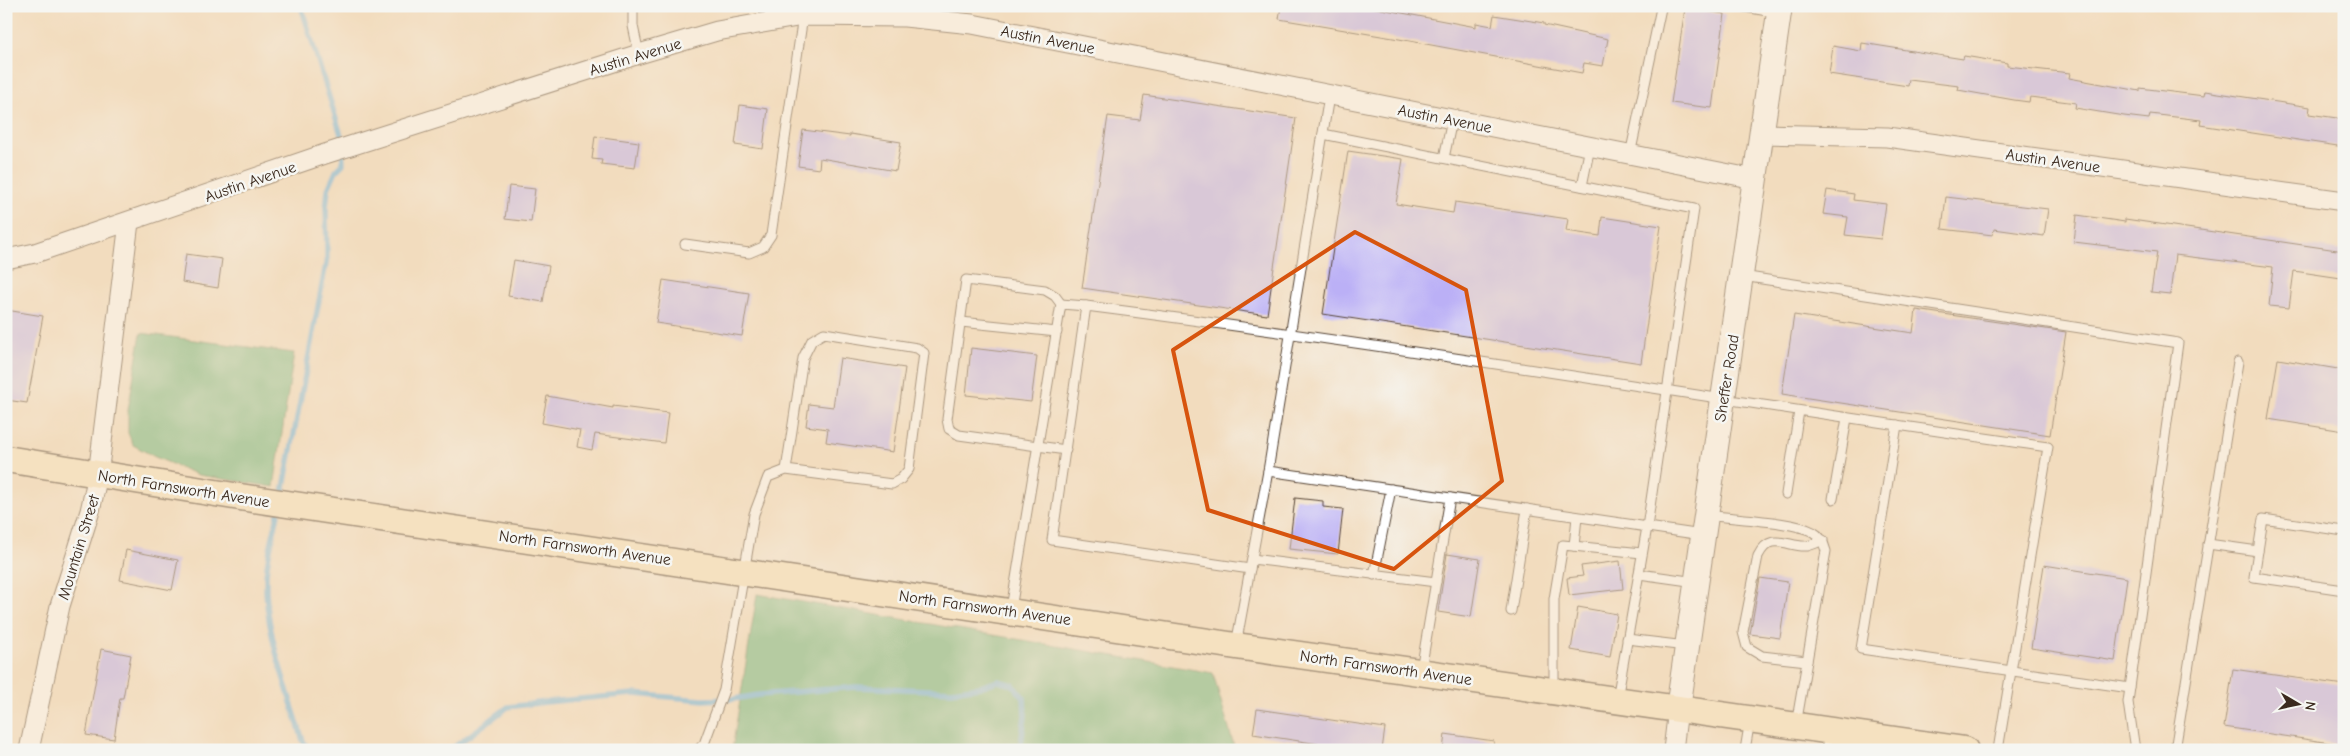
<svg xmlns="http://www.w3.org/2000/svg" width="2350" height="756" font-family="'Comic Neue',sans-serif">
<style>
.forest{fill:#6bb67e;stroke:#53704e}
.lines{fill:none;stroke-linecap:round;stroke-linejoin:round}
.stream{stroke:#69b3e1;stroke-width:5.5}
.building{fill:#bbb0f6}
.service-casing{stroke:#564536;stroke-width:11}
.minor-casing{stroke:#564536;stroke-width:21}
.tertiary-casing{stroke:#564536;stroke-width:26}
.secondary-casing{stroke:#564536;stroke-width:29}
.service{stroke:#fff;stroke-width:9}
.minor{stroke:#fff;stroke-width:19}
.tertiary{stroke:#fff;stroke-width:24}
.secondary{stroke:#f9e7c3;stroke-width:26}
.marked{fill:none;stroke:#d7540e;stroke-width:4;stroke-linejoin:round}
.labels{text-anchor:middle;stroke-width:5;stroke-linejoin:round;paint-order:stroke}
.street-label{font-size:16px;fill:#3b2a1e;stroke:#f6f6f2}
</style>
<rect width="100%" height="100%" fill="#f6f6f2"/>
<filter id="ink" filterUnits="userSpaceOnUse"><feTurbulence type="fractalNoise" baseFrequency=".02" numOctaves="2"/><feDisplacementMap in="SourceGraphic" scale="10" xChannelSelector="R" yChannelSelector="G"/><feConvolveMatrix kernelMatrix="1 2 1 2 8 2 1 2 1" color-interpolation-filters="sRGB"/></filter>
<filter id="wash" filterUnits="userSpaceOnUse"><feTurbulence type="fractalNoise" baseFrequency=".0096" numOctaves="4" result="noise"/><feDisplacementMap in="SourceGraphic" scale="20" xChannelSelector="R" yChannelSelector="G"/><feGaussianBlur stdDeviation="1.12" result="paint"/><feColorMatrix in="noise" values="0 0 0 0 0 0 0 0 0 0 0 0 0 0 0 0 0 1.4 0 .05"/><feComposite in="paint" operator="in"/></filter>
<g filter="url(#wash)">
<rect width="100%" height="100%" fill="#f2dcbe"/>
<!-- forest -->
<g class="forest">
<path d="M141,333L294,353L274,487L198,475L155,457L133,445L128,433V410Z"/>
<path d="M757,594L1213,673L1235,750H732Z"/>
</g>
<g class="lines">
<!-- stream -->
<g class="stream">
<path d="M282,498L327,258L326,208L328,189L336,171L343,164L342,138L301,6"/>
<path d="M279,509C275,531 267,555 266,577C264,632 288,689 303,741L308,750"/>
<path d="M450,750L508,707L546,702L634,694L703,700L734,699L759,695L856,687L952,691L980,687L998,681L1013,685L1024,698L1025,716L1020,750"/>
</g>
</g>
<g id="blocks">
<!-- building -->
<g class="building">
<path d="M1281,6H1365L1476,27V23L1492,26L1494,15L1544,23V25L1608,39L1603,66L1584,63L1582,73L1399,39L1279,19Z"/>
<path d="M1685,8L1725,14L1712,108L1671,103Z"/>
<path d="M1862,43L1963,59L1964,56L2007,63V66L2070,73L2069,78L2140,91V88L2204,96L2205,91L2310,107L2309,114L2344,119V147L2200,125L2201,120L2150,114L2149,119L2124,116L2075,108L2076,103L2030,97L2029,102L2014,100L1958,90L1959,86L1909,80L1908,86L1829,74L1833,46L1861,51Z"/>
<path d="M1144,95L1296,118L1267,315L1082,288L1108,116L1140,120Z"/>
<path d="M740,105L768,109L763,149L735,145Z"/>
<path d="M803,130L850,136V134L901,142L896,171L820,158L819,169L798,166Z"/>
<path d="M595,136L639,142L635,168L601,164L602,160L592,159Z"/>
<path d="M1348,151L1403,159L1396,204L1453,213L1455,202L1568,219L1566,231L1600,236L1602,217L1661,226L1641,363L1323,314Z"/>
<path d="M509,186L535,189L531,222L505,219Z"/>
<path d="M1827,190L1854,194L1853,200L1886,204L1881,239L1845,235L1848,217L1823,214Z"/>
<path d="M1946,197L2048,209L2044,236L1994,229L1993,235L1942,229Z"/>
<path d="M2077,215L2125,222V219L2344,251L2341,278L2294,271L2289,308L2269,306L2273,267L2175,255L2170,294L2151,292L2157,252L2074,242Z"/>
<path d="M186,254L222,259L218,288L182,282Z"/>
<path d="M514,260L549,266L543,302L508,296Z"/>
<path d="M663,280L749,293L742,336L656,323Z"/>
<path d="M6,310L43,316L27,403L6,400Z"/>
<path d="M1916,310L2066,332L2050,435L1782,394L1794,315L1913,333Z"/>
<path d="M971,348L1037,356L1031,402L966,395Z"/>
<path d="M840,358L905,368L893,452L826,442L828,429L806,426L809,404L833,407Z"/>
<path d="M2278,359L2344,370V431L2268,419Z"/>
<path d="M547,396L613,408V406L668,413L664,443L595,434L592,450L577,447L580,430L542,423Z"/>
<path d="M1295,498L1323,501V507L1343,509L1338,554L1289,549Z"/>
<path d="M126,550L178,560L172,590L120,580Z"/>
<path d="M1447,554L1480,559L1471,617L1438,612Z"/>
<path d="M1620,561L1623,589L1569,595L1567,578L1583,576L1581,566Z"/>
<path d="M2044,565L2127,578L2115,661L2031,648Z"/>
<path d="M1760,578L1788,582L1780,638L1750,634Z"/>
<path d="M1578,607L1617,614L1610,657L1571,650Z"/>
<path d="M101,649L131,655L123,698H120L114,739L86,735Z"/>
<path d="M2233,669L2344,685V745L2224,727Z"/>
<path d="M1257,709L1385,728L1382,750H1359L1253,734Z"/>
<path d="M1445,734L1494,741L1493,750H1443Z"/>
</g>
</g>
</g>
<g filter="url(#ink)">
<use href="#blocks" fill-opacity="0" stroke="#564536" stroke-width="1"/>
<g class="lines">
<defs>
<g id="service">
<path d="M633,6V26L639,54"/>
<path d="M1739,6L1779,13"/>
<path d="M1323,134L1694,209L1647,527L1617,699"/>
<path d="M1630,155L1661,8L1664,6"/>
<path d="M1444,158L1452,120"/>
<path d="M1582,186L1590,147"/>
<path d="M685,244L749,253L763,247L771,235L803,16"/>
<path d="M1742,276L2178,343L2128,702L2135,750"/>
<path d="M1061,304L1055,296L1045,290L966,280L947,419L949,429L959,435L1066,450"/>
<path d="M961,322L1057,332"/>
<path d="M1897,425L1861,649L2130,688"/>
<path d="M1268,471L1702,535"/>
<path d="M1786,494L1799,411"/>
<path d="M1833,499L1847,418"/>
<path d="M1708,515C1733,519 1794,521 1813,532C1821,536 1824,543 1826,551L1796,725"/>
<path d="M2208,544L2258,551L2254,577L2344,590"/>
<path d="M1574,546L1577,517"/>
<path d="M2258,551L2263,519L2344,531"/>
<path d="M1252,559L1436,582"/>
<path d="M1250,569L1052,540L1086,306C1408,347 1727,402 2048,447L1998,750"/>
<path d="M1639,574L1696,582"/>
<path d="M1374,575L1391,489"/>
<path d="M1011,609L1061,304L1086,306"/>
<path d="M1511,611L1527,509"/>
<path d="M1627,639L1686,646"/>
<path d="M1236,645L1268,471L1329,96"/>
<path d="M1807,661L1762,656L1747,647L1743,632L1758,556C1771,530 1789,548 1807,546C1812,545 1818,542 1823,540"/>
<path d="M1421,670L1450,498"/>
<path d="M1554,689V599L1563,545L1642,553"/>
<path d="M698,750L704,744L724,690L754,514L768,477L786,470L892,484L901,479L909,469L924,353L917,348L824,333L812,340L803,358L786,470"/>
<path d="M1745,750L1750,720"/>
<path d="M1826,750L1830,733"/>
<path d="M2175,750L2238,362"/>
</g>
<g id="minor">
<path d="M1762,134L1887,137L2344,201"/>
<path d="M6,259L35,253L325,154L639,54L717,31L803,16L905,17L972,24L1755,179"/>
<path d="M29,750L60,606L90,511L98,475L129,222"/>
<path d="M1673,750L1678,709"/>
</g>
<path id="tertiary" d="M1678,709L1780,6"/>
<path id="secondary" d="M6,459L240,497L1236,646L1965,750"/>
</defs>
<!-- service casing -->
<use href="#service" class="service-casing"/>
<!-- minor casing -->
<use href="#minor" class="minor-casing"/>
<!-- tertiary casing -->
<use href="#tertiary" class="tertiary-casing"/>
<!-- secondary casing -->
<use href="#secondary" class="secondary-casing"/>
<!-- service -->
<use href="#service" class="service"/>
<!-- minor -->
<use href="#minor" class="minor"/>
<!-- tertiary -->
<use href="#tertiary" class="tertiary"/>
<!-- secondary -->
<use href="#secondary" class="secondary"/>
</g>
</g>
<!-- marked area -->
<path d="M0 0H2350V756H0ZM1355,232L1466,290L1502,481L1394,569L1208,510L1173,350Z" fill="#f2dcbe" fill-opacity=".55" fill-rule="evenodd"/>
<path class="marked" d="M1355,232L1466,290L1502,481L1394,569L1208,510L1173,350Z"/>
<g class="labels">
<!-- street labels -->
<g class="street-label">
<text transform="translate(1048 39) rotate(11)" y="6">Austin Avenue</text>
<text transform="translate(635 56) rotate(-17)" y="6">Austin Avenue</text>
<text transform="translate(1445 118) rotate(11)" y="6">Austin Avenue</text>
<text transform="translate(2053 160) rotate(8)" y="6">Austin Avenue</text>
<text transform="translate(250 181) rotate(-19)" y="6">Austin Avenue</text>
<text transform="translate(1726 378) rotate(-81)" y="6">Sheffer Road</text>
<text transform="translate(184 488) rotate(9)" y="6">North Farnsworth Avenue</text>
<text transform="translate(78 547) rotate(-73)" y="6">Mountain Street</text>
<text transform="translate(585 547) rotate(8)" y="6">North Farnsworth Avenue</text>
<text transform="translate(985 607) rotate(8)" y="6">North Farnsworth Avenue</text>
<text transform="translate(1386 667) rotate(8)" y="6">North Farnsworth Avenue</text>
</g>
</g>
<!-- margin -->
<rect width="2350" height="756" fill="none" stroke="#f6f6f2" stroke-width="25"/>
<!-- north arrow -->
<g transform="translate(2298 704) rotate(99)" stroke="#f6f6f2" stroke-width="4" paint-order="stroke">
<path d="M0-4L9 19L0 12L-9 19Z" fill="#3b2a1e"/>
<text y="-8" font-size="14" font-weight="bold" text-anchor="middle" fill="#3b2a1e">N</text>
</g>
</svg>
